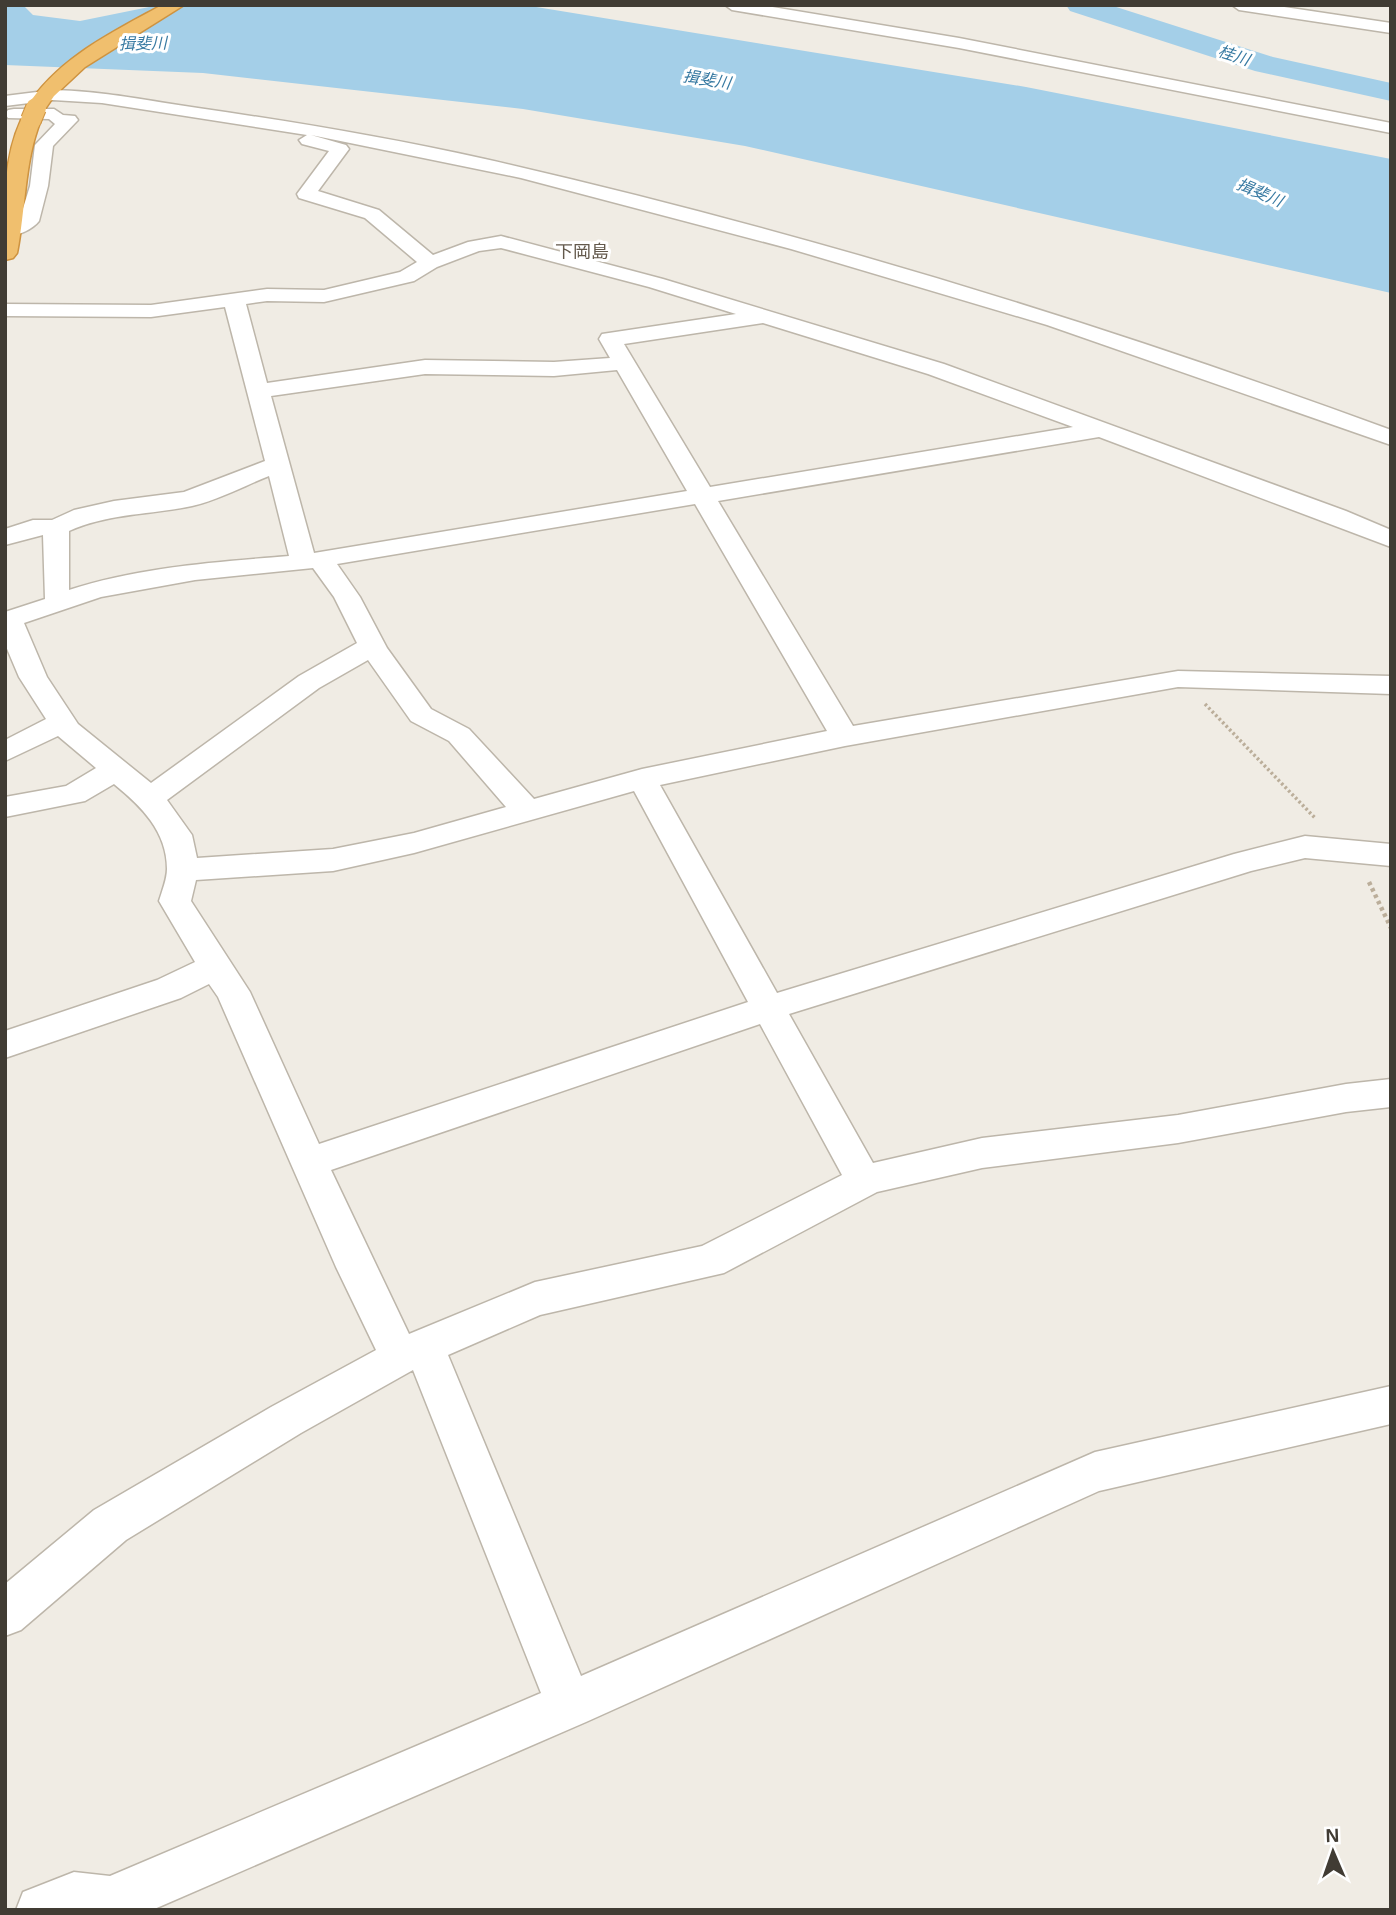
<svg xmlns="http://www.w3.org/2000/svg" width="1396" height="1915" font-family="Arial,'Noto Sans JP',sans-serif">
<style>
.water{fill:#a4cfe8}
.lines{fill:none;stroke-linecap:round;stroke-linejoin:round}
.river{fill:#a4cfe8;fill-rule:evenodd}
.minor-casing{stroke:#bdb6aa;stroke-width:3}
.highway-casing{stroke:#ce9340;stroke-width:3}
.path-far1{stroke:#bbae9a;stroke-width:3.5;stroke-dasharray:2.5 2.5;stroke-linecap:butt}
.path{stroke:#bbae9a;stroke-width:4.5;stroke-dasharray:3.5 3.5;stroke-linecap:butt}
.minor{fill:#fff;fill-rule:evenodd}
.highway{fill:#f0bf6e;fill-rule:evenodd}
.highway-bridge-casing{stroke:#ce9340;stroke-width:22;stroke-linecap:butt}
.highway-bridge{stroke:#f0bf6e;stroke-width:20}
.labels{text-anchor:middle;stroke-width:6;stroke-linejoin:round;paint-order:stroke}
.far-water-label{font-size:16px;font-style:italic;fill:#387aa2;stroke:#fff}
.far-quarter-label{font-size:18px;fill:#63594c;stroke:#fff}
</style>
<rect width="100%" height="100%" fill="#f0ece4"/>
<!-- water -->
<path class="water" d="M5,5H23L33,15L80,21L159,5H524L1026,87L1391,159V293L745,146L523,109L203,73L5,65Z"/>
<g class="lines">
<!-- river -->
<path class="river" d="M1066,5H1110L1273,57L1391,83V101L1255,71L1070,11Z"/>
<defs>
<g id="minor">
<path d="M725,5H761L959,38L1391,123V133L959,48L732,10Z"/>
<path d="M1232,5H1271L1391,23V33L1239,10Z"/>
<path d="M53,90C102,91 150,101 198,108C295,122 390,138 485,159C793,229 1095,321 1391,430V445L1047,325L791,249L521,178L311,135L346,145L349,149L318,191L379,210L433,255L468,242L501,236L663,279L944,364L1346,511L1391,530V547L1099,437L718,501L853,726L1178,671L1391,676V694L1178,687L845,746L660,785L777,993L1234,854L1305,836L1391,844V866L1305,858L1251,871L789,1014L873,1163L982,1138L1178,1115L1346,1084L1391,1079V1107L1346,1112L1178,1143L982,1168L877,1192L724,1273L540,1315L448,1355L581,1676L1095,1452L1391,1386V1424L1099,1491L586,1722L152,1910H16L23,1892L74,1872L110,1876L541,1693L413,1370L301,1433L126,1540L21,1630L5,1636V1584L94,1510L271,1407L376,1350L336,1267L218,997L209,984L181,998L5,1058V1031L157,980L195,962L159,901C162,891 167,879 167,869C167,831 141,806 114,784L85,801L5,817V797L66,786L96,768L58,736L5,761V740L46,719L19,677L5,644V612L45,599L43,535L5,545V529L33,520H52L74,510L114,501L184,492L265,461L225,307L151,317L5,316V304L151,305L267,289L324,290L400,272L417,262L365,218L299,198L297,194L329,151L302,144L299,140L307,135L102,103L53,100L5,106V96ZM501,248L649,287L736,314L602,334L599,339L610,358L554,362L425,360L267,383L246,304L267,301L324,302L414,281L437,267L479,251ZM763,323L928,374L1073,427L710,487L624,344ZM617,370L687,491L314,553L271,396L425,374L554,376ZM269,476L289,556C216,562 139,567 69,590V531C109,513 150,515 192,506C218,500 244,486 269,476ZM695,504L827,731L642,769L534,799L469,729L431,709L387,648L360,597L337,564ZM313,568L334,597L357,643L299,676L151,783L78,724L47,677L24,623L101,597L195,580ZM368,660L411,721L449,741L506,807L414,833L333,849L197,858L192,835L167,800L319,688ZM634,791L748,1002L319,1144L250,992L191,901L196,880L333,871L414,853ZM760,1024L842,1175L702,1246L535,1282L409,1334L331,1170Z"/>
<path d="M14,109H54L63,115L75,116L78,120L53,146L48,186L39,221C32,230 16,237 5,235V225L20,218L30,186L35,145L55,124L49,119L8,118L5,114L8,110Z"/>
</g>
<g id="highway">
<path d="M162,5H184L85,67L54,96L43,112H29L26,108C58,58 111,33 162,5Z"/>
<path d="M31,114L38,116L41,120C24,161 26,209 17,253L13,258L5,260C5,213 1,164 21,120L24,116Z"/>
</g>
</defs>
<!-- minor casing -->
<use href="#minor" class="minor-casing"/>
<!-- highway casing -->
<use href="#highway" class="highway-casing"/>
<!-- path-far1 -->
<path class="path-far1" d="M1205,704L1316,819"/>
<!-- path -->
<path class="path" d="M1369,882L1391,928"/>
<!-- minor -->
<use href="#minor" class="minor"/>
<!-- highway -->
<use href="#highway" class="highway"/>
<defs>
<path id="highway-bridge" d="M31,120L36,108"/>
</defs>
<!-- highway-bridge casing -->
<use href="#highway-bridge" class="highway-bridge-casing"/>
<!-- highway-bridge -->
<use href="#highway-bridge" class="highway-bridge"/>
</g>
<g class="labels">
<!-- far-water labels -->
<g class="far-water-label">
<text transform="translate(143 43) rotate(-1)" y="6">揖斐川</text>
<text transform="translate(1234 55) rotate(18)" y="6">桂川</text>
<text transform="translate(707 79) rotate(9)" y="6">揖斐川</text>
<text transform="translate(1260 192) rotate(23)" y="6">揖斐川</text>
</g>
<!-- far-quarter labels -->
<g class="far-quarter-label">
<text x="582" y="258">下岡島</text>
</g>
</g>
<!-- border -->
<rect width="1396" height="1915" fill="none" stroke="#413c34" stroke-width="14"/>
<!-- north arrow -->
<g transform="translate(1333 1852) rotate(358)" stroke="#ffffff" stroke-width="5" paint-order="stroke">
<path d="M0-5L12 26L0 18L-12 26Z" fill="#413c34"/>
<text y="-10" font-size="19" font-weight="bold" text-anchor="middle" fill="#413c34">N</text>
</g>
</svg>
